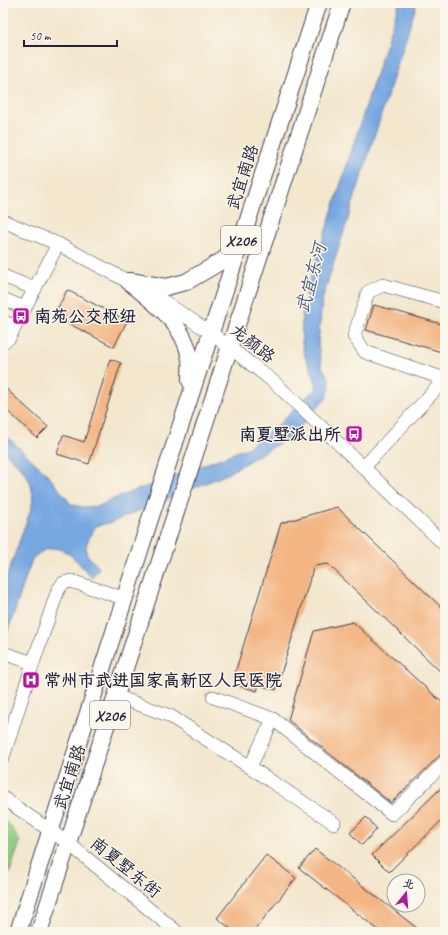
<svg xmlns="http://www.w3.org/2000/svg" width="448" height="935" font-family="Caveat,'LXGW WenKai TC',sans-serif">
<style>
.green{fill:#90cb7f;stroke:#59765d}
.water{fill:#77a7e1;stroke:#4c648e}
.building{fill:#f3b583}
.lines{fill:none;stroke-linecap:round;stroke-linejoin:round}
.minor-casing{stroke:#414051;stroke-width:14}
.major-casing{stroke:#414051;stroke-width:18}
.minor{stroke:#fff;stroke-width:13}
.major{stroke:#fff;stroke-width:16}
.labels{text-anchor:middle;stroke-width:3;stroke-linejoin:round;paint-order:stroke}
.shield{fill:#fbf7ec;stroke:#636270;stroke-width:1}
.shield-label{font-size:16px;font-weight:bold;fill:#22223b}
.street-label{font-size:17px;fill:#22223b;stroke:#fbf7ec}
.poi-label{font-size:17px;font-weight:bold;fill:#22223b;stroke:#fbf7ec;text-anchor:start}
.water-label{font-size:18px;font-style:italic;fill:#44577d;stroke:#fbf7ec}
</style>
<rect width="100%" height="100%" fill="#fbf7ec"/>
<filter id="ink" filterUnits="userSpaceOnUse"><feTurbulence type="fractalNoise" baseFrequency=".025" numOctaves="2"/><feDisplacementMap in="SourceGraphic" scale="8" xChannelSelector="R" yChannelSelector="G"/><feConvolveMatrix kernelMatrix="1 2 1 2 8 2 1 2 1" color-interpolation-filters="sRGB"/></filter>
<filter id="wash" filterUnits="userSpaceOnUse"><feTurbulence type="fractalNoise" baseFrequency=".012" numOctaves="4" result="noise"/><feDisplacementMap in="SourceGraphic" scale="16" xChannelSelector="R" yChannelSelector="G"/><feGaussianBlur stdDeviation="0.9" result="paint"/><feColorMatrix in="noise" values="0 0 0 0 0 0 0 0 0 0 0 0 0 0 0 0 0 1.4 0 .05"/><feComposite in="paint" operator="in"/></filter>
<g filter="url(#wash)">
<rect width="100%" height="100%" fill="#f3e7ce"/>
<!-- green -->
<path class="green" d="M3,820L11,826L20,842L3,892Z"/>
<!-- water -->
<path class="water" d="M399,3H417L322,300L318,344L322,367L329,378L330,388L327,396L293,435L225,475L112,522L96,526C91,534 82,547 88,556C91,560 96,564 99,568L92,578C73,557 59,534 32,559L3,646V587L32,506C36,478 21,468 3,451V433L46,473L71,504L82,507L99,506L116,498L247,448L278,425L316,388C317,376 307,365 304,354C299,334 302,311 306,292Z"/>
<g id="blocks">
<!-- building -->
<g class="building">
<path d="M67,290L127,321L114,347L54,316Z"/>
<path d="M374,305L445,325V353L366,330Z"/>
<path d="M110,359L121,363L89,464L57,454L63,435L84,442Z"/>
<path d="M3,386L48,427L37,438L3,407Z"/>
<path d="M337,507L445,611V676L328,564L314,566L276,690L259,685L257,691L240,686L243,679L234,676L281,523Z"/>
<path d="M353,622L445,705V753L439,756L391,803L288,720L314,631Z"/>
<path d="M445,784V817L389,872L372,855Z"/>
<path d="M366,817L377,829L362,845L350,833Z"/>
<path d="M315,849L422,932H381L299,868Z"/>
<path d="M266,855L296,878L253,932H235L217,918Z"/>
</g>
</g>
</g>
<g filter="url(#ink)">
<use href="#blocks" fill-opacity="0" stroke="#414051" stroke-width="1"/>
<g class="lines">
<defs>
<g id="minor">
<path d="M3,221L58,244L154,295L211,333L274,382L445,545"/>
<path d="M3,276L35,289"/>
<path d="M3,299L25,308"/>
<path d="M3,322L15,326"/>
<path d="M3,342L9,338L58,244"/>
<path d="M364,467L445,379L365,352L354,336L368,292L383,285L445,302"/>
<path d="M3,653L33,663"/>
<path d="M116,696L170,716L250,767L334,823"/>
<path d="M213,697L273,719L392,814L445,762"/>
<path d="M3,757L33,663L58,590L63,583L71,581L126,599"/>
<path d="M250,767L273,719"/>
<path d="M3,798L68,843L177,932"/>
</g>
<g id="major">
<path d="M128,281C154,302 185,324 190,359C191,366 190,374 190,381"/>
<path d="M130,281L166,287L186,282L225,259L236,243"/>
<path d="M18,932L150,519L319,3"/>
<path d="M39,932L342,3"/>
</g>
</defs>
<!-- minor casing -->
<use href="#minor" class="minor-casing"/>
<!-- major casing -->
<use href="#major" class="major-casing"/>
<!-- minor -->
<use href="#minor" class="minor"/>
<!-- major -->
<use href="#major" class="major"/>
</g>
</g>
<!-- icons -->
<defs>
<symbol id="bus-square" viewBox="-11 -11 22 22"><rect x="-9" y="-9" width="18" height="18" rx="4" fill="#b5179e" stroke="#fbf7ec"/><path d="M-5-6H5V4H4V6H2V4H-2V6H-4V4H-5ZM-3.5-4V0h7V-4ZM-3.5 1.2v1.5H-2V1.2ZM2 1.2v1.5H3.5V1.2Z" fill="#fff"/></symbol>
<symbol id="hospital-square" viewBox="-11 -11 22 22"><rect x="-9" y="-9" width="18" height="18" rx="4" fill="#b5179e" stroke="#fbf7ec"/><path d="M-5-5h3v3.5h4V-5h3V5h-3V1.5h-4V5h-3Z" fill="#fff"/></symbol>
</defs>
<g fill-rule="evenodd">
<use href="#bus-square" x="11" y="306" width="20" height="20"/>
<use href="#bus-square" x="344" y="424" width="20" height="20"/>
<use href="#hospital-square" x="21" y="670" width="20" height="20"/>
</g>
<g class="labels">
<!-- shield labels -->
<g class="shield">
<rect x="221" y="226" width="40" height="28" rx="3"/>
<rect x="90" y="701" width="40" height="28" rx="3"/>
</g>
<g class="shield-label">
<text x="241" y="246">X206</text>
<text x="110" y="721">X206</text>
</g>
<!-- street labels -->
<g class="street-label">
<text transform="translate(242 177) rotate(-72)" y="6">武宜南路</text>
<text transform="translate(253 343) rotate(38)" y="6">龙颜路</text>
<text transform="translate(69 777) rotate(-72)" y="6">武宜南路</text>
<text transform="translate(126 867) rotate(39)" y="6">南夏墅东街</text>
</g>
<!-- poi labels -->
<g class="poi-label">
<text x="34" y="322">南苑公交枢纽</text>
<text x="341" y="440" text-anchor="end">南夏墅派出所</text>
<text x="44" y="686">常州市武进国家高新区人民医院</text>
</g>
<!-- water labels -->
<g class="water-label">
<text transform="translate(311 278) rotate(-75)" y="6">武宜东河</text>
</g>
</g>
<!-- margin -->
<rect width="448" height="935" fill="none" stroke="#fbf7ec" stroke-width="16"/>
<!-- north arrow -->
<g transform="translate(406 893) rotate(17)"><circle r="19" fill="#fbf7ec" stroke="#a4a2a5"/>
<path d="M0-3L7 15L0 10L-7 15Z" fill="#b5179e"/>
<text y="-6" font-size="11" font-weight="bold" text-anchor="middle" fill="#22223b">北</text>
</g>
<!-- scale -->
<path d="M24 40v6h93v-6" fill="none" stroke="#22223b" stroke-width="2"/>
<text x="30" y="40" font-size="12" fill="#22223b" stroke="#fbf7ec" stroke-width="3" paint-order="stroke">50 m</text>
</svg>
